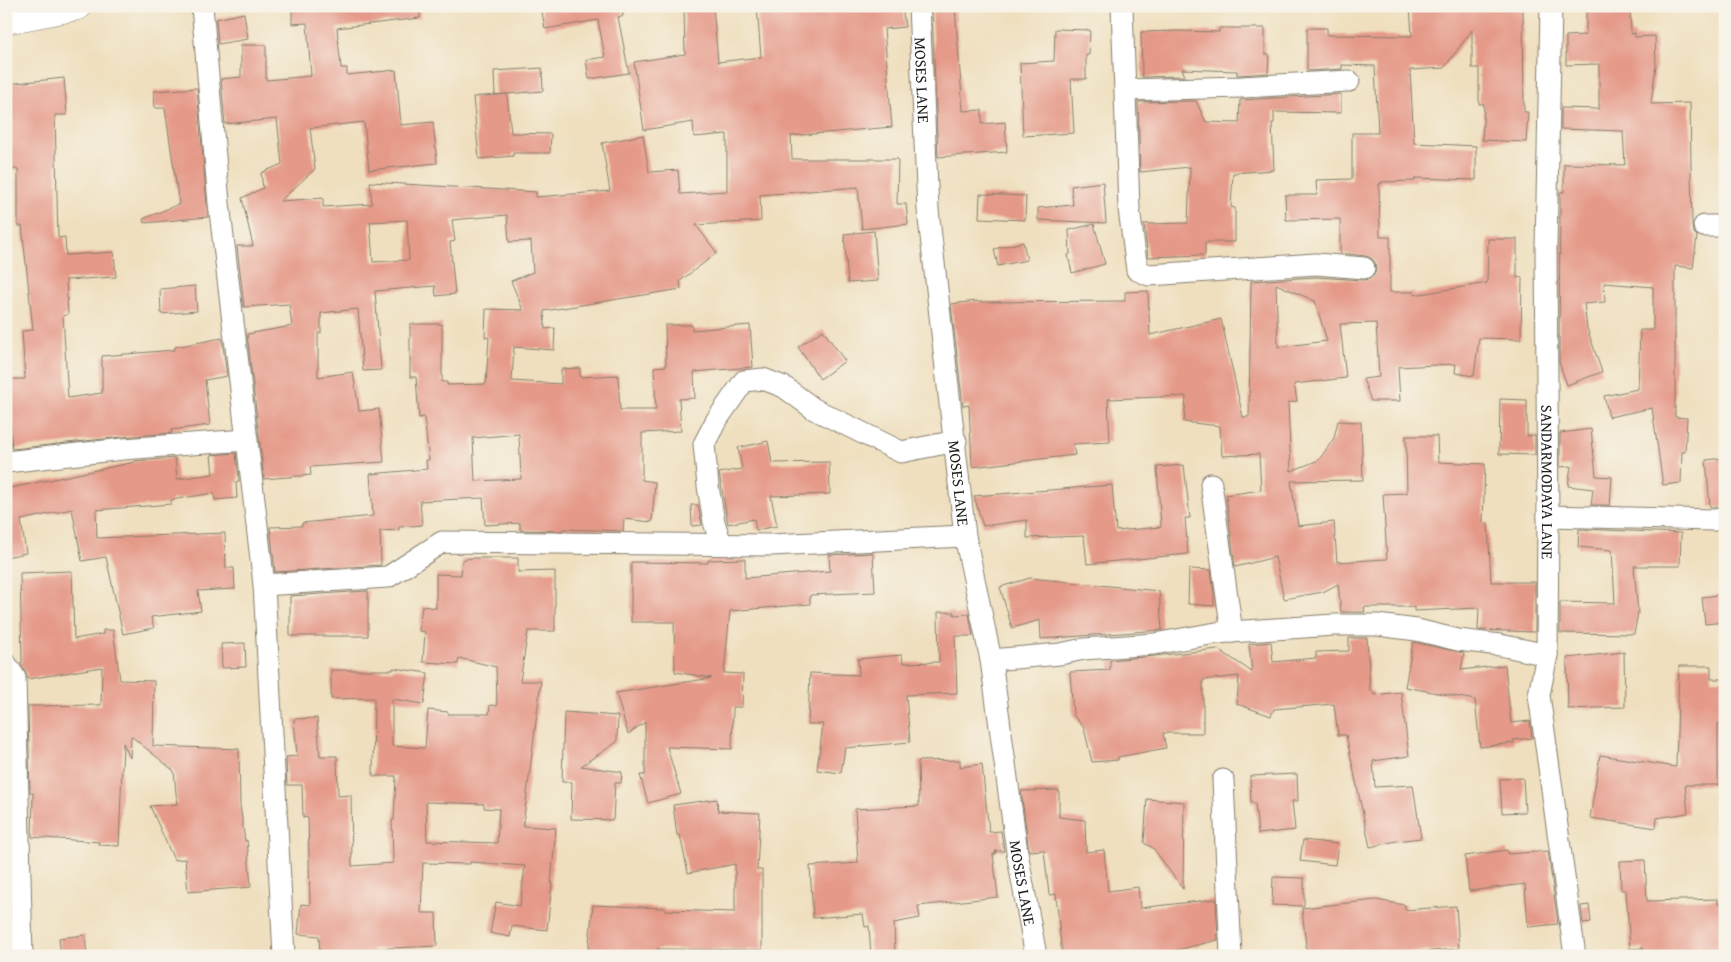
<svg xmlns="http://www.w3.org/2000/svg" width="1731" height="962" font-family="'Gentium Book Plus',serif">
<style>
.building{fill:#e59988;fill-rule:evenodd}
.lines{fill:none;stroke-linecap:round;stroke-linejoin:round}
.street-casing{stroke:#867e6d;stroke-width:23}
.primary-casing{stroke:#867e6d;stroke-width:29}
.street{stroke:#fff;stroke-width:21}
.primary{stroke:#fff;stroke-width:28}
.labels{text-anchor:middle;stroke-width:4.5;stroke-linejoin:round;paint-order:stroke}
.street-label{font-size:16px;fill:#1c1c1c;stroke:#f7f3e8}
</style>
<rect width="100%" height="100%" fill="#f7f3e8"/>
<filter id="ink" filterUnits="userSpaceOnUse"><feTurbulence type="fractalNoise" baseFrequency=".02" numOctaves="2"/><feDisplacementMap in="SourceGraphic" scale="10" xChannelSelector="R" yChannelSelector="G"/><feConvolveMatrix kernelMatrix="1 2 1 2 8 2 1 2 1" color-interpolation-filters="sRGB"/></filter>
<filter id="wash" filterUnits="userSpaceOnUse"><feTurbulence type="fractalNoise" baseFrequency=".0096" numOctaves="4" result="noise"/><feDisplacementMap in="SourceGraphic" scale="20" xChannelSelector="R" yChannelSelector="G"/><feGaussianBlur stdDeviation="1.12" result="paint"/><feColorMatrix in="noise" values="0 0 0 0 0 0 0 0 0 0 0 0 0 0 0 0 0 1.4 0 .05"/><feComposite in="paint" operator="in"/></filter>
<g filter="url(#wash)">
<rect width="100%" height="100%" fill="#efdfbe"/>
<g id="blocks">
<!-- building -->
<g class="building">
<path d="M292,6H420V18L337,28L341,68H347V75L396,70L401,125L433,122L437,163L369,170L364,122L310,128L315,169L280,201L323,198V207L372,204L370,182L536,192V197L610,191L602,143L643,135L649,172L678,170L680,194L727,191V134L694,137L693,122L644,130L634,62L685,54L684,6H713L718,62L761,57L757,6H902L905,27L884,29L892,127L791,136L792,159H898L897,204H906L908,224L862,229L858,187L760,195L761,221L696,225L717,253L680,281L681,289L544,311L545,329L555,328L554,350L514,347L512,381L561,384V369L580,368V377L618,375L620,410H656L654,367L666,366L665,325H692V330L750,325L753,367L694,372L695,398L679,399L681,431L642,433V480L655,482L652,522L624,519L623,531L563,529V531L520,530V523L485,525L483,498L420,501L422,525L399,527V530L380,531L381,565L275,572L270,527L302,526V523L373,516L370,474L427,469L426,460H429L424,417L419,418L416,377H410V324H442V382H447V385L486,384L489,338L485,337L486,309L523,310L511,281L533,272L531,241L509,242L507,215L452,220L455,241L450,242L455,294L436,296L435,286L375,291L381,370L363,371L358,309L321,313V333H318V377L353,372L359,411L379,409L384,462L310,467L311,475L264,479L247,334L292,326L289,304L244,307L237,246H253L242,198L263,188L261,173L282,164L277,119L225,124L221,79L241,77V45H266V80L311,76L307,23L292,24ZM407,220L409,260L373,262L370,222ZM519,434L521,479L475,481L473,438Z"/>
<path d="M541,6H622L623,16L618,17L629,73L589,79L586,60L605,57L598,20L545,29Z"/>
<path d="M1410,6H1523L1524,112H1528L1526,142L1482,140L1484,104H1479V68H1472V30L1444,68L1410,70L1414,143L1476,146V180L1415,178V181L1381,182V184H1379L1380,237H1390V292H1414V295L1487,283L1488,239H1517V278L1522,277L1521,339L1479,338L1474,376L1455,373L1456,364L1398,367L1400,401H1371L1363,379L1379,377L1376,323L1340,324L1346,378L1294,384L1297,401L1288,403L1291,471L1319,460L1334,438L1338,421L1361,422L1363,480L1291,481L1298,526L1334,522L1337,562L1387,559L1383,494L1407,493L1406,436H1437L1438,462L1485,464L1483,523H1488L1491,582H1535V632L1478,630L1479,608L1414,611V607H1364L1365,612H1341L1338,584L1323,592L1284,599L1275,557L1235,567L1226,495L1261,490L1259,454L1222,456L1220,426L1184,422L1186,396L1108,399L1110,442L1073,444L1075,455L972,467L969,405L963,406L951,304L977,301V302L1125,301V292L1148,291L1150,335L1221,319L1243,417H1249L1251,281L1316,277L1363,280L1370,279L1374,275L1376,270L1375,262L1371,258L1365,256L1340,253V219L1286,220L1285,195H1317L1316,180L1352,179V133H1378L1375,66L1342,65V69L1307,71V28H1327V35L1412,36ZM1276,284L1315,301L1327,341L1278,347Z"/>
<path d="M955,8L963,111L982,110V124L1005,122L1007,152L938,157L932,10Z"/>
<path d="M1630,8L1631,34L1635,33V37L1655,36L1656,65L1651,104L1690,103L1692,226L1693,232L1697,236L1693,268L1675,266V417L1687,418L1685,452H1682L1681,483L1663,485L1652,408L1609,417L1604,396L1638,389L1640,330H1653V287L1604,283L1605,302L1584,304L1587,328L1602,372L1567,385L1559,362L1560,192H1564V164L1625,165L1623,131L1561,129V108L1599,109V64L1566,65V36L1586,35V9Z"/>
<path d="M244,13L248,39L218,44L216,19Z"/>
<path d="M1219,28H1265V54H1269L1268,73L1237,75V71L1182,69L1185,76L1142,77L1141,32L1179,31L1219,32Z"/>
<path d="M1055,29L1090,30L1089,55H1086V79H1071L1074,133L1023,136L1020,63L1054,61Z"/>
<path d="M542,68L543,91L495,95L494,71Z"/>
<path d="M64,78L67,115H55L58,238L65,237L66,255L114,252L116,277L66,280L68,314L63,316L68,398L102,393V356L174,350L175,347L222,338L227,376L205,380L210,425L171,430L172,433L122,437L12,449L6,379H25L22,331L33,330L22,226H18V169L6,170V84Z"/>
<path d="M197,88L208,217L144,223L143,219L179,204L165,108H155L154,91Z"/>
<path d="M507,94L511,133L551,134L550,153H513V156L479,159L473,97Z"/>
<path d="M1341,94V113L1274,112V123H1272L1274,170L1233,173L1231,207L1235,208V242H1205V255L1148,257L1144,224L1188,223L1190,167L1140,172L1138,102L1196,101L1206,122L1239,123L1240,100Z"/>
<path d="M1103,182L1106,223L1038,220V208L1073,205L1071,186Z"/>
<path d="M980,194L1026,196L1025,220L979,218Z"/>
<path d="M1094,224L1105,264L1072,273L1068,255L1070,254L1069,230Z"/>
<path d="M874,231L878,281L848,283L844,234Z"/>
<path d="M1023,242L1027,260L998,266L994,249Z"/>
<path d="M195,286L197,311L161,314L160,289Z"/>
<path d="M823,330L845,361L820,379L798,347Z"/>
<path d="M1500,399L1527,400V436L1535,435V455L1499,454Z"/>
<path d="M1591,429L1596,476L1612,477L1610,505H1591L1593,489L1568,486L1571,466L1560,467V433Z"/>
<path d="M768,441L772,463L829,462L830,494L771,496L777,526L756,530L754,519L728,524L719,473L742,469L738,448Z"/>
<path d="M236,453L239,481L236,482L237,498L215,500L214,493L171,500V504L96,510L97,538L225,533L226,568H234L235,589L198,591L201,611L151,617L154,628L123,634L106,557L82,561L72,509L21,520L26,553L6,557V489L135,462V461L175,458L177,479L213,474L211,455Z"/>
<path d="M1725,458V507H1710L1706,460Z"/>
<path d="M1184,465L1190,518H1185L1188,554L1087,564L1084,536L1027,538V520L983,526L974,496L1112,485L1116,531L1161,527L1157,467Z"/>
<path d="M691,505H698L702,525L692,526Z"/>
<path d="M1579,529L1681,533L1680,566H1634L1638,613L1634,634L1560,633V602L1615,603L1612,550L1578,547Z"/>
<path d="M873,553L875,592L810,595V604L730,611L724,673L743,674L742,707H733L732,749L667,747L681,794L648,803L640,775H645V722L628,734L616,693L712,678L675,672L674,622H631V562L708,563V560L745,559V578L830,571L829,555Z"/>
<path d="M471,558H518V572L555,571V631H528L520,681H541L523,826L556,828L551,883H552L547,930L512,926L510,937L490,933L496,902L520,906L525,866L470,862V864L423,863L421,913H436L437,946L372,949V956H320L319,936L298,934L301,904L310,905L308,817L303,818L302,785H287L286,757L297,756L294,719L317,718L320,756H337L338,796L351,795L352,866L393,863L392,820H394L396,776H373L374,698L331,699V670H393V668L428,673L424,704L392,699V746L425,748L428,710L448,712V714H489L490,705L497,706L496,667L459,658L458,664L423,662L425,632L419,631L422,606L436,608V574L461,575L462,560ZM426,802L484,804V808L499,809L497,843L427,841Z"/>
<path d="M1189,569L1211,570L1214,595V606L1188,604Z"/>
<path d="M72,571L74,639L103,634V630H113L120,680L154,681L153,746L239,749L240,805L245,841L247,840L251,887L188,892L185,859L174,860L150,806L177,804L174,771L131,736L130,758L123,743L119,846L99,845V842L32,837L33,793H30L28,706L101,705L102,667L28,679L26,672L20,663H22L20,573Z"/>
<path d="M1030,578L1159,591L1162,630L1041,639L1040,620L1012,628L1000,587Z"/>
<path d="M368,591V636H290V596Z"/>
<path d="M1725,594V622L1705,624L1702,597Z"/>
<path d="M938,612H954V615L969,614L973,636H955L957,693L906,695L910,742L845,748L841,773L817,770L823,724H808L810,673L859,675L858,659L902,655L903,663L939,662Z"/>
<path d="M1349,638H1367L1370,691H1373L1374,695L1401,692L1409,756L1373,761L1375,787L1413,785L1421,838L1396,841L1370,847L1346,735H1338L1334,704L1274,709L1271,716L1237,704L1239,676L1203,680V733H1163L1166,748L1118,757V760L1092,762L1084,728L1073,715L1070,672L1110,670V660L1155,656L1218,649L1252,672L1249,644L1271,642L1273,662L1316,658V652L1349,651Z"/>
<path d="M1413,642L1464,653L1461,670L1505,665L1511,723L1530,721L1532,738L1513,740L1514,743L1480,747L1475,700L1405,687Z"/>
<path d="M245,643L246,667L222,668L221,644Z"/>
<path d="M1624,652L1625,707L1568,709L1567,658Z"/>
<path d="M1679,666H1711V679H1725V724L1718,723V785H1685L1688,813L1657,818L1656,828L1590,818L1600,755L1676,767Z"/>
<path d="M564,712L618,716L617,742L581,766L622,772L621,783H615L613,820L571,819L572,782H562Z"/>
<path d="M960,760V767L982,764L989,832L1001,831L1004,851H995L996,854H993L998,897L918,906L920,918L894,923L895,956H871L869,926L865,927L863,914L813,918L810,866L858,863L855,809L919,806L918,761Z"/>
<path d="M1297,774L1298,801H1292L1295,830L1258,834L1255,803H1251L1250,776Z"/>
<path d="M1523,778L1525,812L1502,813L1500,779Z"/>
<path d="M1059,790V817L1085,820L1086,852L1104,850L1108,891L1138,887L1140,908L1216,899L1218,940L1177,950L1178,953L1161,956H1062L1056,894L1049,895L1044,850L1029,851L1021,791Z"/>
<path d="M717,799L718,811L760,813L757,870H762V950L657,949V956L588,954L593,905L664,908V910L735,912V864L688,873L680,835H677L673,805Z"/>
<path d="M1147,799L1184,802L1183,889L1153,848L1144,843Z"/>
<path d="M1303,840L1338,844L1335,865L1300,861Z"/>
<path d="M1507,850L1508,854L1548,851L1558,924L1528,927L1525,884L1469,891L1465,856Z"/>
<path d="M1645,860L1647,901L1718,899V904H1725V956H1643V948L1630,949L1626,890H1621L1620,861Z"/>
<path d="M1273,877L1304,878V906L1272,905Z"/>
<path d="M1376,900L1405,905V910L1456,906L1459,949L1394,954V956H1307L1302,908Z"/>
<path d="M1589,905L1591,922L1583,923L1581,906Z"/>
<path d="M85,935L87,956H61L59,938Z"/>
</g>
</g>
</g>
<g filter="url(#ink)">
<use href="#blocks" fill-opacity="0" stroke="#867e6d" stroke-width="1"/>
<g class="lines">
<defs>
<g id="street">
<path d="M202,6L219,203L264,585L284,956"/>
<path id="s1" d="M919,6L928,210L965,536L991,660L1017,852L1036,956"/>
<path d="M1122,6L1129,209L1137,270L1149,275L1316,264L1364,268"/>
<path id="s2" d="M1551,6L1546,248L1548,516L1547,655L1539,695L1575,956"/>
<path d="M1126,90L1242,87L1349,81"/>
<path d="M1704,226H1725"/>
<path d="M6,462L123,449L246,440"/>
<path d="M1211,484L1232,632"/>
<path d="M1548,516L1714,520L1725,519"/>
<path d="M721,544L714,522L708,486L704,444L716,421L744,381L763,379L784,387L814,409L901,452L956,441"/>
<path d="M264,585L388,577L442,542L771,545L965,536"/>
<path d="M991,660L1060,654L1084,649L1154,644L1216,633L1334,625H1377L1417,630L1458,640L1500,645L1547,655"/>
<path d="M6,664L15,678L22,956"/>
<path d="M1223,780L1231,956"/>
</g>
<path id="primary" d="M6,20L78,6"/>
</defs>
<!-- street casing -->
<use href="#street" class="street-casing"/>
<!-- primary casing -->
<use href="#primary" class="primary-casing"/>
<!-- street -->
<use href="#street" class="street"/>
<!-- primary -->
<use href="#primary" class="primary"/>
</g>
</g>
<g class="labels">
<!-- street labels -->
<g class="street-label">
<text dy="6" stroke="none"><textPath href="#s1" startOffset="74">MOSES LANE</textPath></text>
<text dy="6" stroke="none"><textPath href="#s1" startOffset="479">MOSES LANE</textPath></text>
<text dy="6" stroke="none"><textPath href="#s2" startOffset="476">SANDARMODAYA LANE</textPath></text>
<text dy="6" stroke="none"><textPath href="#s1" startOffset="884">MOSES LANE</textPath></text>
</g>
</g>
<!-- margin -->
<rect width="1731" height="962" fill="none" stroke="#f7f3e8" stroke-width="25"/>
</svg>
